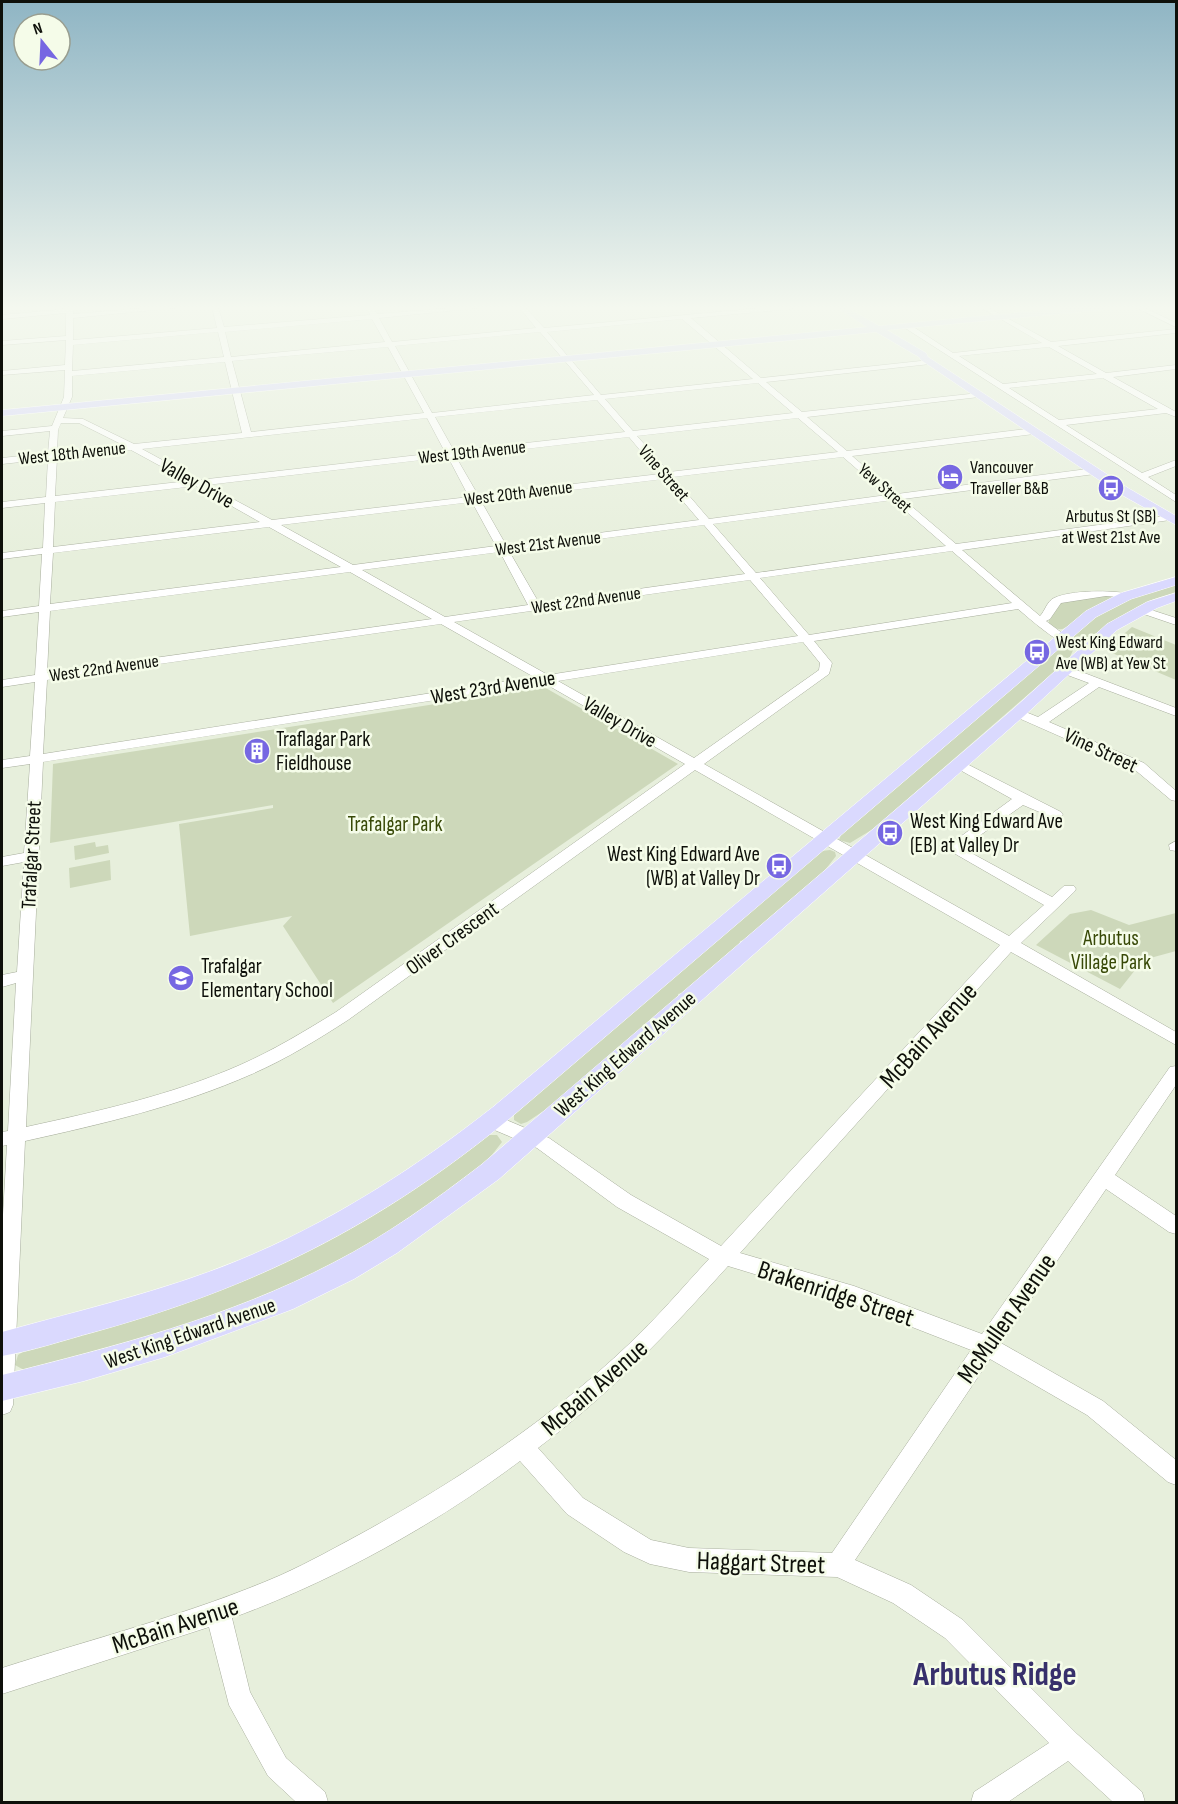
<svg xmlns="http://www.w3.org/2000/svg" width="1178" height="1804" font-family="'Sofia Sans Condensed',sans-serif">
<style>
.green{fill:#cdd8ba}
.lines{fill:none;stroke-linecap:round;stroke-linejoin:round}
.minor-casing{stroke:#a8ae9d;stroke-width:1}
.major-casing{stroke:#fff;stroke-width:1}
.minor{fill:#fff;fill-rule:evenodd}
.major{fill:#dad9fe;fill-rule:evenodd}
.labels{text-anchor:middle;stroke-width:5;stroke-linejoin:round;paint-order:stroke}
.far-street-label{font-size:18px;fill:#0e100a;stroke:#f5fce9}
.far-poi-label{font-size:18px;fill:#0e100a;stroke:#f5fce9;text-anchor:start}
.street-label{font-size:21px;fill:#0e100a;stroke:#f5fce9}
.poi-label{font-size:21px;fill:#0e100a;stroke:#f5fce9;text-anchor:start}
.park-label{font-size:21px;fill:#384907;stroke:#f5fce9}
.near-street-label{font-size:26px;fill:#0e100a;stroke:#f5fce9}
.near-district-label{font-size:33px;font-weight:bold;fill:#37306b;stroke:#f5fce9}
</style>
<rect width="100%" height="100%" fill="#e7efdc"/>
<!-- green -->
<g class="green">
<path d="M1176,584V593C1166,595 1155,598 1145,603C1122,614 1105,633 1079,640L1073,637L1075,633C1107,607 1136,593 1176,584Z"/>
<path d="M1103,594L1115,596C1105,601 1066,629 1062,629C1057,630 1053,627 1049,624V620L1058,603Z"/>
<path d="M1132,627L1176,645V680L1105,650Z"/>
<path d="M1064,644L1074,648L1069,659L873,829L850,843L839,840L841,835Z"/>
<path d="M544,687L678,764L333,1003L283,926L292,916L190,936L179,824L273,808V805L50,843L53,764Z"/>
<path d="M95,842L96,847L108,845L109,853L75,860L74,846Z"/>
<path d="M830,850L835,852L836,856L822,874L745,940L740,941L739,946L686,992L678,994L679,998L566,1096L527,1122L521,1124L514,1120V1114L822,851Z"/>
<path d="M110,860L111,880L70,888L69,868Z"/>
<path d="M1091,910L1129,925L1176,913V951L1143,960L1120,989L1036,945L1070,914Z"/>
<path d="M489,1135H497L502,1142L481,1169L359,1253L220,1319L24,1370L15,1365L18,1355L24,1351L136,1315L453,1159Z"/>
</g>
<g class="lines">
<defs>
<g id="minor">
<path d="M67,307H73V314L158,307H183L73,318V340L217,328L212,307H218L224,327L370,315L367,307H373L377,314L464,307H487L379,318L392,342L536,328L519,307H525L544,328L771,307H794L791,309L691,318L761,378L930,360L934,362L930,364L766,382L802,412L979,393L983,395L979,397L807,417L847,451L1034,428L1038,431L1034,434L852,456L897,494L1095,468L1100,471L1095,474L903,499L956,544L1173,515V519L1170,520L962,550L1040,616C1045,611 1047,601 1054,598C1071,590 1112,590 1130,594V598L1106,596L1061,603L1050,619L1046,621L1066,636L1092,646V650C1069,655 1035,623 1018,609L814,641L832,663L829,674L704,764L1009,936L1044,905L945,848L1012,799L951,765L953,762H963L1061,812L1063,815L1056,819L1023,805L962,848L1052,897L1064,886H1074L1076,889L1074,892L1021,943L1176,1032V1045L1011,952L740,1253L854,1286L982,1334L1170,1067L1176,1066V1085L1115,1175L1176,1216V1234L1169,1232L1106,1189L1001,1343L1103,1401L1176,1460V1485L1168,1482L1087,1415L990,1359L855,1560L911,1585L963,1620L1077,1734L1142,1792L1145,1802H1113L1068,1761L1008,1802H971L974,1792L1049,1743L945,1638L893,1603L837,1577L689,1572L650,1564L624,1552L567,1514L520,1461C433,1526 333,1581 232,1618L250,1692L286,1758L325,1792L328,1802H296L268,1776L229,1705L209,1627L2,1694V1668C95,1638 191,1614 281,1575C310,1562 338,1546 366,1531C460,1479 550,1419 628,1345C657,1318 682,1288 709,1259L617,1207L537,1148L485,1126L482,1121L485,1116L491,1114L497,1116L549,1138L631,1195L721,1246L1000,945L695,770L348,1020C317,1040 286,1059 252,1074C180,1106 102,1124 25,1141L13,1405L10,1412L2,1415V1232L7,1145L2,1146V1132L8,1131L16,983L2,987V975L17,972L24,862L2,866V857L24,853L30,764L2,768V760L30,756L35,682L2,687V680L35,675L39,612L2,617V611L39,606L42,554L2,559V553L43,548L45,503L2,508V502L46,497L48,459L2,464V458L48,453L50,431L2,436V431L52,426L64,397L65,370L2,375V371L65,365L66,340L2,345V341L66,336V313L2,319V315L66,309ZM372,319L385,342L231,357L225,332ZM682,319L753,379L601,395L547,332ZM218,332L224,357L72,371L73,345ZM540,332L594,395L432,413L395,346ZM388,347L424,413L251,432L232,361ZM225,362L242,433L134,444L83,419L63,418L72,397V376ZM758,383L793,413L633,431L605,399ZM597,400L625,432L454,451L435,417ZM427,418L445,452L199,480L142,449ZM798,418L838,452L669,472L637,436ZM61,423H79L123,445L57,452L58,430ZM629,437L660,474L478,495L456,457ZM131,450L188,481L55,496L57,458ZM448,457L469,497L272,520L207,485ZM843,457L887,495L709,519L673,477ZM664,479L699,520L506,545L481,501ZM196,486L260,522L53,547L55,502ZM893,500L946,546L756,573L713,524ZM472,502L496,546L353,565L281,525ZM704,525L745,574L539,603L509,551ZM269,527L341,567L50,604L53,553ZM952,551L1012,603L809,635L760,578ZM500,552L528,605L445,617L362,570ZM350,572L432,619L47,673L50,611ZM750,580L798,636L548,675L454,622ZM441,624L534,677L43,754L47,680ZM803,642L820,663L819,670L694,758L558,681ZM544,683L685,764L336,1012C305,1031 274,1050 240,1065C172,1095 99,1111 26,1127L43,762ZM728,1266L853,1304L971,1350L832,1553L689,1548L651,1540L583,1498L538,1448C609,1395 669,1332 728,1266Z"/>
<path d="M980,307H987L1051,342L1176,329V333L1058,346L1106,373L1176,365V369L1113,377L1176,412V417L1166,413L1066,425L1142,473L1176,460V466L1148,477L1176,495V502L902,326L909,324L953,353L1042,343ZM1049,347L1097,374L1003,384L959,356ZM1103,378L1158,409L1059,420L1009,388Z"/>
<path d="M1135,307H1143L1176,323V327Z"/>
<path d="M1142,607L1176,618V625L1138,612L1136,610Z"/>
<path d="M1066,666L1176,708V716L1099,687L1049,722L1144,763L1176,791V801L1171,800L1134,769L1014,716L1012,713L1018,709L1038,717L1089,683L1062,673L1060,670Z"/>
<path d="M1176,841V851L1170,850L1169,845Z"/>
</g>
<g id="major">
<path d="M836,307H846L879,326L1076,307H1105L1101,310L887,330L926,353L928,357L1128,488L1176,516V525L1120,494L921,360L919,357L876,332L2,416V410L867,327Z"/>
<path d="M1176,577V585L1131,599L1096,617L509,1119C378,1226 256,1287 94,1332C64,1340 32,1351 2,1356V1332C81,1310 161,1292 237,1261C330,1223 414,1169 493,1107L1086,611L1121,593Z"/>
<path d="M1176,593V601L1157,608L1117,630L1024,716L499,1179L397,1253L354,1279L293,1309L165,1357L84,1381L2,1401V1375C116,1346 228,1318 333,1263C386,1236 434,1201 481,1165L1012,710L1107,624L1147,602Z"/>
</g>
</defs>
<!-- minor casing -->
<use href="#minor" class="minor-casing"/>
<!-- major casing -->
<use href="#major" class="major-casing"/>
<!-- minor -->
<use href="#minor" class="minor"/>
<!-- major -->
<use href="#major" class="major"/>
</g>
<!-- sky -->
<linearGradient id="sky" x2="0" y2="1"><stop stop-color="#8fb5c4"/><stop offset="0.55" stop-color="#f4f8ef"/><stop offset="1" stop-color="#f4f8ef" stop-opacity="0"/></linearGradient>
<rect width="1178" height="559" fill="url(#sky)"/>
<!-- icons -->
<defs>
<symbol id="hotel-disc" viewBox="-11 -11 22 22"><circle r="9.5" fill="#7667e2" stroke="#f5fce9"/><path d="M-6-4.5h1.5V1H6V5H4.5V3h-9V5H-6ZM-4 0a1.8 1.8 0 1 1 3.6 0ZM.5 0V-2.5h3Q6-2.5 6 0Z" fill="#fff"/></symbol>
<symbol id="bus-disc" viewBox="-11 -11 22 22"><circle r="9.5" fill="#7667e2" stroke="#f5fce9"/><path d="M-5-6H5V4H4V6H2V4H-2V6H-4V4H-5ZM-3.5-4V0h7V-4ZM-3.5 1.2v1.5H-2V1.2ZM2 1.2v1.5H3.5V1.2Z" fill="#fff"/></symbol>
<symbol id="building-disc" viewBox="-11 -11 22 22"><circle r="9.5" fill="#7667e2" stroke="#f5fce9"/><path d="M-4-6H4V6H1V3H-1V6H-4ZM-2.5-4.3h1.7v1.8h-1.7ZM.8-4.3h1.7v1.8H.8ZM-2.5-1h1.7V.8h-1.7ZM.8-1h1.7V.8H.8Z" fill="#fff"/></symbol>
<symbol id="school-disc" viewBox="-11 -11 22 22"><circle r="9.5" fill="#7667e2" stroke="#f5fce9"/><path d="M0-5L7-2L0 1L-7-2ZM-4 1L0 2.5L4 1V4Q0 6-4 4Z" fill="#fff"/></symbol>
</defs>
<g fill-rule="evenodd">
<use href="#hotel-disc" x="935" y="462" width="30" height="30"/>
<use href="#bus-disc" x="1096" y="473" width="30" height="30"/>
<use href="#bus-disc" x="1022" y="637" width="30" height="30"/>
<use href="#building-disc" x="242" y="736" width="30" height="30"/>
<use href="#bus-disc" x="875" y="818" width="30" height="30"/>
<use href="#bus-disc" x="764" y="851" width="30" height="30"/>
<use href="#school-disc" x="166" y="963" width="30" height="30"/>
</g>
<g class="labels">
<!-- far-street labels -->
<g class="far-street-label">
<text transform="translate(472 452) rotate(-6)" y="6">West 19th Avenue</text>
<text transform="translate(72 453) rotate(-6)" y="6">West 18th Avenue</text>
<text transform="translate(664 473) rotate(49)" y="6">Vine Street</text>
<text transform="translate(885 488) rotate(41)" y="6">Yew Street</text>
<text transform="translate(518 493) rotate(-7)" y="6">West 20th Avenue</text>
<text transform="translate(548 543) rotate(-7)" y="6">West 21st Avenue</text>
<text transform="translate(586 600) rotate(-8)" y="6">West 22nd Avenue</text>
<text transform="translate(104 668) rotate(-8)" y="6">West 22nd Avenue</text>
</g>
<!-- far-poi labels -->
<g class="far-poi-label">
<text x="970" y="473">Vancouver<tspan x="970" dy="21">Traveller B&amp;B</tspan></text>
<text x="1111" y="522" text-anchor="middle">Arbutus St (SB)<tspan x="1111" dy="21">at West 21st Ave</tspan></text>
<text x="1056" y="648">West King Edward<tspan x="1056" dy="21">Ave (WB) at Yew St</tspan></text>
</g>
<!-- street labels -->
<g class="street-label">
<text transform="translate(197 483) rotate(29)" y="7">Valley Drive</text>
<text transform="translate(493 687) rotate(-9)" y="7">West 23rd Avenue</text>
<text transform="translate(620 722) rotate(30)" y="7">Valley Drive</text>
<text transform="translate(1101 750) rotate(25)" y="7">Vine Street</text>
<text transform="translate(31 855) rotate(-87)" y="7">Trafalgar Street</text>
<text transform="translate(452 938) rotate(-36)" y="7">Oliver Crescent</text>
<text transform="translate(625 1054) rotate(-41)" y="7">West King Edward Avenue</text>
<text transform="translate(190 1333) rotate(-19)" y="7">West King Edward Avenue</text>
</g>
<!-- poi labels -->
<g class="poi-label">
<text x="276" y="746">Traflagar Park<tspan x="276" dy="24">Fieldhouse</tspan></text>
<text x="910" y="828">West King Edward Ave<tspan x="910" dy="24">(EB) at Valley Dr</tspan></text>
<text x="760" y="861" text-anchor="end">West King Edward Ave<tspan x="760" dy="24">(WB) at Valley Dr</tspan></text>
<text x="201" y="973">Trafalgar<tspan x="201" dy="24">Elementary School</tspan></text>
</g>
<!-- park labels -->
<g class="park-label">
<text x="395" y="831">Trafalgar Park</text>
<text x="1111" y="945">Arbutus<tspan x="1111" dy="24">Village Park</tspan></text>
</g>
<!-- near-street labels -->
<g class="near-street-label">
<text transform="translate(928 1035) rotate(-48)" y="9">McBain Avenue</text>
<text transform="translate(836 1293) rotate(18)" y="9">Brakenridge Street</text>
<text transform="translate(1006 1318) rotate(-55)" y="9">McMullen Avenue</text>
<text transform="translate(594 1387) rotate(-41)" y="9">McBain Avenue</text>
<text transform="translate(761 1562) rotate(2)" y="9">Haggart Street</text>
<text transform="translate(175 1625) rotate(-18)" y="9">McBain Avenue</text>
</g>
<!-- near-district labels -->
<g class="near-district-label">
<text x="995" y="1685">Arbutus Ridge</text>
</g>
</g>
<!-- border -->
<rect width="1178" height="1804" fill="none" stroke="#0e100a" stroke-width="6"/>
<!-- north arrow -->
<g transform="translate(42 42) rotate(342)"><circle r="28" fill="#f5fce9" stroke="#999e90" stroke-width="1.5"/>
<path d="M0-4.5L10 22L0 15L-10 22Z" fill="#7667e2"/>
<text y="-9" font-size="16" font-weight="bold" text-anchor="middle" fill="#0e100a">N</text>
</g>
</svg>
